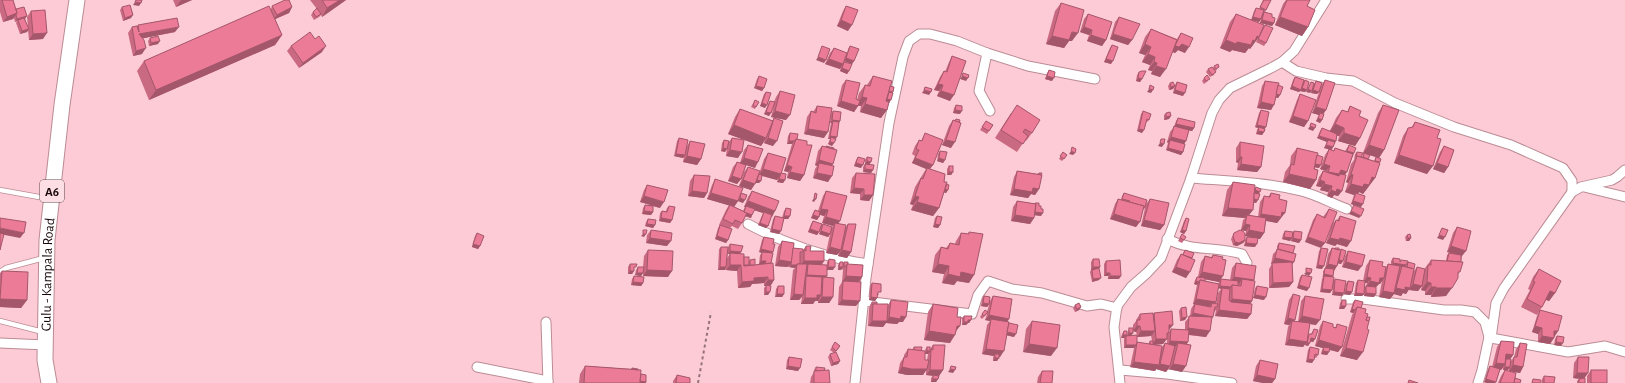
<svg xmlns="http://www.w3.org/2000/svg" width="1625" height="383" font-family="'Alegreya Sans',sans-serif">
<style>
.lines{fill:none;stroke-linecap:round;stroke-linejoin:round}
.service-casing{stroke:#bb8c95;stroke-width:6}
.minor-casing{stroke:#bb8c95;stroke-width:11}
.primary-casing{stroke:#bb8c95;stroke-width:17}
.path{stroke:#96737a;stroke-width:2;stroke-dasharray:3 3;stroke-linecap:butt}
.service{stroke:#fff;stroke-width:4.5}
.minor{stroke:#fff;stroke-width:9}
.primary{stroke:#fff;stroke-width:15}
.wall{fill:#ca6a82;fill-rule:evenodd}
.shaded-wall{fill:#a4566a}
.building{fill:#eb7b97;stroke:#a4566a}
.labels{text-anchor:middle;stroke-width:3;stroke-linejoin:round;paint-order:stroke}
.shield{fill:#fddee4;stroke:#5d484c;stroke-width:1}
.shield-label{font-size:13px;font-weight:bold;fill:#18080b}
.street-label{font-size:14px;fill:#18080b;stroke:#fddee4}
</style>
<rect width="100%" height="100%" fill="#fdcbd5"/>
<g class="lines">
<defs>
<g id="service">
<path d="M0,190L50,199"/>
<path d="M0,272L6,268L44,258"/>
<path d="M0,321L43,332"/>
</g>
<g id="minor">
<path d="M987,53L1028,66L1095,79"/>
<path d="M1282,62L1296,71L1326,78L1353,81L1395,103L1454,127L1511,145L1563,168L1572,181V192"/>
<path d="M1191,178C1228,181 1265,182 1301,191C1317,195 1331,203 1347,209"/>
<path d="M1584,187L1625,197"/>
<path d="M748,224C786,244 826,258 868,264"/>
<path d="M1167,239C1193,252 1216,246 1242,254L1247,263"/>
<path d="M1346,299H1363L1444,310H1461L1475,312L1485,322L1489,337"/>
<path d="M864,301L972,314L978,295L988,281L1012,289L1042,293L1087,306L1101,304L1117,308"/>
<path d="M546,322L548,383"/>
<path d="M1491,338L1568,352L1605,346L1625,352"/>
<path d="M0,343L46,345"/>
<path d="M477,367L548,381"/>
<path d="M1120,370L1167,374L1232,383"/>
<path d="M855,383L866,278L889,123L903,57L909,41L919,34H930L957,41L987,53L979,91L990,111"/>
<path d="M1120,383L1114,327L1117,306L1131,287L1147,273L1161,258L1191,178L1212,113L1219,100L1230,88L1271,68L1282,62L1294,51L1326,0"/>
<path d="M1478,383L1482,370L1489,337L1491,338L1496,303L1504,288L1572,192L1581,187L1612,180L1617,177L1625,170"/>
</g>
<g id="primary">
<path id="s1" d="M49,383L45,360L47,240L62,105L77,0"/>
</g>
</defs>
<!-- service casing -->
<use href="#service" class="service-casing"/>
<!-- minor casing -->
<use href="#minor" class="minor-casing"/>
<!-- primary casing -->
<use href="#primary" class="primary-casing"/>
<!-- path -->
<path class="path" d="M698,383L711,312"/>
<!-- service -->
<use href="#service" class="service"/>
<!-- minor -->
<use href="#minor" class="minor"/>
<!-- primary -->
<use href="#primary" class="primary"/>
</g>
<!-- wall -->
<g class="wall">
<path d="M0,0H13L16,9L25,19L28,27L27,17L31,11L43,39L29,40L28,30L27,32L20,34L16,23L17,21L15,22L14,18L13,19L3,22L0,12Z"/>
<path d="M173,0H192L176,7Z"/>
<path d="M310,0H346L322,17L321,15L319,17L314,20L311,15L313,12L317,9Z"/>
<path d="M1263,0H1271L1265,12L1272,17L1274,23L1272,26L1260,23L1261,19L1259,22L1251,20L1254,11L1256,8L1259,9Z"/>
<path d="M1286,0H1310L1307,6L1308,27L1302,36L1275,25L1283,4Z"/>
<path d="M1061,3L1072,41H1069L1064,48L1046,44L1055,11Z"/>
<path d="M272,6L292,7L289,13L275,19L282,35L275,45L149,100L137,71L144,61L271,9Z"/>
<path d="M846,6L848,31L837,26L843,11Z"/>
<path d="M122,7L131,18L123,21L120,10Z"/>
<path d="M1088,14L1106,40L1102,46L1087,41L1089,35L1080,32L1084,19Z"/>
<path d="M1236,14L1253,45L1250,49L1249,48L1245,53L1232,50L1230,52L1220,48L1230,22Z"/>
<path d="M1119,17L1132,40L1128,45L1110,39L1115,22Z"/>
<path d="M138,25L175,32L143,38L142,54L133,56L128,33L132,27L137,26Z"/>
<path d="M1265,25L1266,43L1264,46L1256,42Z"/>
<path d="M1151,29L1177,39L1181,33L1185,53L1178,50L1175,53L1172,52L1160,77L1151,74L1152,71L1148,70L1150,65L1142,62L1145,55L1139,53L1145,37Z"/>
<path d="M150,38L158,44L149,46L148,41Z"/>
<path d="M1112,45L1111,64L1104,62L1110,48Z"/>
<path d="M291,46L322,52L299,68L287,51Z"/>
<path d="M850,46L854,61L852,64L844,61L849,71L847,74L840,71L841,67L840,69L825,64L830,53L834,48L847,53L848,49Z"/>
<path d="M952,56L950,101L937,96L939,91L934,90L940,77L944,71L945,72L949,62Z"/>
<path d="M1214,66L1217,70L1215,71L1214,75L1210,77L1206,72L1208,69L1213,68Z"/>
<path d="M1049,70L1052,81L1045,79L1047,73Z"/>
<path d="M1139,72L1142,79L1140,82L1136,81L1137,75Z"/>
<path d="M759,76L764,88L762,91L754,88L757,79Z"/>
<path d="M873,76L890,86L893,92L889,103L881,118L860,112L861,106H858L854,112L837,106L842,85L846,80L856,99L857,100L859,93L865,85H867Z"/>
<path d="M1295,77L1303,83L1305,80L1307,90L1305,92L1300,91L1301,90L1299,92L1290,89L1293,80Z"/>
<path d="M1204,78L1208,81L1204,84L1202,81Z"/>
<path d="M1325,80L1326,110L1323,114L1322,120L1320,123L1316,121L1319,115L1312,113L1321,86Z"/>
<path d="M1265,81L1278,85L1280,95L1278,98L1276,97L1271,110L1257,108L1262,86Z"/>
<path d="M1316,81L1319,92L1317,94L1311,93L1314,84Z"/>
<path d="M1177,82L1183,96L1173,93L1175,85Z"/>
<path d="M1170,83L1175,86L1173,89L1169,90L1168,86Z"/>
<path d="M780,91L786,120L771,117L774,105L771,113L769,116L764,114L768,104L770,101L774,102L776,97Z"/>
<path d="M766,92L765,108L760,106L764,94Z"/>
<path d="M1300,94L1308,121L1304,127L1289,122L1297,100Z"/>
<path d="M755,100L756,107L755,109L751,107Z"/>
<path d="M956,105L960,114L953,113L954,108Z"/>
<path d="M1383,105L1384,150L1379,158L1375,178L1363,194L1359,192L1358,194L1361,207L1351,204L1354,195L1345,192L1348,183L1346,182L1351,164L1354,160L1355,154L1357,152L1362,157L1364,153H1363L1378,113ZM1369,155L1376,157L1374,161L1368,159Z"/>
<path d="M817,106L824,138L804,134L807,117L811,111L813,112Z"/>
<path d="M1350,106L1359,116L1360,138L1355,146L1338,141L1339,136H1337L1333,147L1332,150L1333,151L1335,148L1345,151L1349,145L1354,153L1353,156L1345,175L1342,191L1338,196L1334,195L1332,198L1327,196L1328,192L1320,190L1321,187L1316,186L1319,177L1323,171L1326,172V171L1320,169L1325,155L1329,149L1324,148L1327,142L1317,138L1320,131L1322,128L1330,131L1336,118L1342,110L1347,112Z"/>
<path d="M740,109L772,121L774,118L773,146L764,143L765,140L761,146L728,134L735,117Z"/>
<path d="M1261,110L1264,129V132L1262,135L1256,134L1257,130L1258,128L1255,127L1259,113Z"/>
<path d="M833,111L840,121L839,122L835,139L832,146L828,144L830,139H828L831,123H830L831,114Z"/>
<path d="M1143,111L1149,120L1147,122H1146L1142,133L1137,131L1141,114Z"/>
<path d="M1011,113L1032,133L1026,141L1025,140L1017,152L995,138Z"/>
<path d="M1166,113L1169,119L1164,120V115Z"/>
<path d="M1178,118L1194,128L1192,131L1188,130L1186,141L1184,144L1183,152L1181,155L1166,150L1168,143L1167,142L1170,132L1174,127L1176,121Z"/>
<path d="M956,119L951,148L942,145L949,126L953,120L954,121Z"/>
<path d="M986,121L993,125L987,134L980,130Z"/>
<path d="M1415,122L1437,138L1427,174L1394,163L1403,136L1408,128H1411Z"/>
<path d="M790,133L797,139L804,175L800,181L787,178L788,172L784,171L792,144H787L788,136Z"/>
<path d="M925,133L933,165L930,169L947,184L948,190L946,193L944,192L939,208L933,216L911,210L913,205L910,204L915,187L926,169L912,163L915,156L912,154L915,146L919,140L921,141Z"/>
<path d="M679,138L687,146L690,141L701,159L697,165L683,162L684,157L683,158L674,156L677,141Z"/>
<path d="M732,138L738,158L726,156L727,147L725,152L721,151L722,143L724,140L728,143Z"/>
<path d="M1240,142L1261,167L1257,172L1237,170L1238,163L1236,162V148Z"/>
<path d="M748,145L755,168L746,165L741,179L737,184L728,181L733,167L737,162L740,163L744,150Z"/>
<path d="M822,146L832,166L828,182L813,178L815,169L817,166L815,165L818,151Z"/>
<path d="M1444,146L1448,167L1444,173L1433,169L1440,152Z"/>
<path d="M1297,148L1317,155L1319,168L1315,167L1316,180L1310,189L1283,182L1285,172L1290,165L1291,156Z"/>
<path d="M940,151L945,160L943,163L937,161L938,154Z"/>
<path d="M1063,152L1067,155L1062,161L1059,159Z"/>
<path d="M768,153L781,173L785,180L783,183L777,182L778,179L777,180L762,176L759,183H755L751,190L739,186L744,172L748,167L758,175L759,174L764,159Z"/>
<path d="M858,157L861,168L854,166L856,160Z"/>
<path d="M867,157L870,164L873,170L871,173L863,172V167L865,164V160Z"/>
<path d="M949,166L953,172L951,175H947V169Z"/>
<path d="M1017,171L1037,174L1039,173L1041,175L1039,189L1035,195L1031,194L1028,198L1010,195L1014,177Z"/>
<path d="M856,173L873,195L869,201L860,200V194L850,193L852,178Z"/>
<path d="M694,175L707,193L704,198L688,196L690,181Z"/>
<path d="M715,179L741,194L743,203L738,201L734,207L743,211L745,207H744L748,197L752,191L771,216L768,226L766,228L758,225L763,213L754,210L751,218L745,216L742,223L738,229L732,226L730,228L728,240L726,243L715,239L718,228L720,225H719L726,210L729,205L707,199L712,185Z"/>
<path d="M1233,182L1255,189L1256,187L1259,194L1256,203L1254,202L1249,215L1258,217L1260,202L1264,196L1268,197L1271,193L1279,199L1281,218L1277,223L1266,221L1264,233L1260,239L1245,236L1246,231L1241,230L1243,220L1245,218L1222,216L1227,190Z"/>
<path d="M647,185L660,208L653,206V212L651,215L642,214L643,208L645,205H653L640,202L644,190Z"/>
<path d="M826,191L838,223L846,227L848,224L851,252L847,258L838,256L839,252L837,255L826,253L830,234L828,237L819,234L821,228L819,232L817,235L808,232L811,224L813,221L821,227L823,224L832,227L833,226L822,223L824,216L820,215L817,220L811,218L813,213L815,210L818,211L823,196Z"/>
<path d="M1124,193L1146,204L1150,199L1164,225L1160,230L1141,226L1145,208L1143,210L1136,227L1110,219L1115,204L1118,199L1121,200L1122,196Z"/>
<path d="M1017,201L1035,204V203L1039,206L1041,216L1034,215V218L1030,224L1011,221L1013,207Z"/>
<path d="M669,206L672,220L670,223L659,221L660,213L662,211H666L667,208Z"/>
<path d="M786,208L790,216L788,219H784L779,234L770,232L773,219L775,216L782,218L784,211Z"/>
<path d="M1329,209L1332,224L1336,220H1337L1340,216L1347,247L1337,244L1335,246L1326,243L1331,228L1305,242L1313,220L1317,214L1323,217Z"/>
<path d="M937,216L940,225L938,228L933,227L935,218Z"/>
<path d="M1186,218V231L1184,234L1180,232L1184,221Z"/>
<path d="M648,219L655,225L653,228L645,226L646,222Z"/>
<path d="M1457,227L1462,256L1458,276L1446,296L1431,297V295H1425V291L1421,290L1422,286L1418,291L1409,290V289L1406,294L1403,293L1401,296L1394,294L1390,299L1379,297L1382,281L1380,284H1379L1376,287L1374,297L1364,296V294L1362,296H1354L1356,283L1358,280L1363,281L1366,266L1370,260L1382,266L1386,267L1388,264H1391V261L1393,258L1400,262L1407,264L1408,262L1414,271L1417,267L1425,270V268L1431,260L1446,261L1447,255L1449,253H1451L1447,252L1453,233ZM1365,283H1367L1366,286L1364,289Z"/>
<path d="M651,230L667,246L646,243L647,235Z"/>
<path d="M1285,231L1293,233L1294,231L1301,240L1299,243L1291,241L1292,239L1290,241L1282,239L1283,234Z"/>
<path d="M969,232V283L957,281L954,285L942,283L944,274L932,272L935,255L941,247L946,248L950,243L955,244L956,241L961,233L968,234Z"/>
<path d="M477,233L480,246L478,249L472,247L475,236Z"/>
<path d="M1234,233L1245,240L1247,237L1255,247L1244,246L1245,241L1243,243L1237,246L1233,245L1231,239Z"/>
<path d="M1182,234L1184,240L1182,243L1178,241Z"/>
<path d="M1407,235L1411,238L1409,241H1406L1405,237Z"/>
<path d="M764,237L773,244L771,263L774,280L771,285L768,295H764V288L766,286H764V283L752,284L750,287L738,288L737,271L726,270V269L725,270H718L719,249L721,247L727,258L730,254H728V247L730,244L741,252L740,254L749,261L750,260L755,265L763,264H759L760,255L762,253L759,252L762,240Z"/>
<path d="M782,241L793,248L803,250L806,246L810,251L824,261L822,265H827V262L829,259L833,270H827V276L826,277L833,297L829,303H818V300V301H815L813,304H801L802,297L799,300H790L793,270L795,268L789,267V265L788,267L775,266L778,247Z"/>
<path d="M1279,243L1293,253L1292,265L1293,282L1289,287L1269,288V269L1272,264H1271L1273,254L1277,250V246Z"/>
<path d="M1321,248L1322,269L1316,268L1319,251Z"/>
<path d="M1332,248L1335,249V248L1339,250L1343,261L1341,264L1338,263L1337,266L1334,271L1332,277L1333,282L1335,279L1342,296L1332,295L1333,287L1332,290L1330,293L1320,292L1322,279L1323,277V271L1325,269L1328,254Z"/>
<path d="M648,250L668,277L643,276V273L641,276L635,275L636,270L638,267H643L644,256Z"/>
<path d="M1185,250L1192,258L1186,278L1172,272L1177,260L1181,254L1182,255Z"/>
<path d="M1348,251L1358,271L1342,267L1345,256Z"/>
<path d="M1213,255L1221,279L1230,280L1232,268L1236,263L1254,280L1253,281L1252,301L1250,304L1251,314L1247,319L1215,316L1216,310L1214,312L1211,319L1206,337L1188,335V342L1186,345L1182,372L1169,369L1170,367L1166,372L1156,369L1155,371L1130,367L1134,348H1124V338H1121L1122,334L1124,331L1127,336L1128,331L1129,328H1133V325L1136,321V320L1140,314H1153L1154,313L1169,330V332L1171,329L1185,330V322L1190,316L1191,309L1194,304H1193L1197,285L1194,284L1195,280L1197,277H1198L1201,262L1205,256L1211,257ZM1205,279L1219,282L1218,284L1205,281ZM1218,288L1221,289L1218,293L1216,304H1215ZM1133,331L1136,332L1137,335L1131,336ZM1151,335L1152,341H1150L1148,344L1137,343V337L1151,336ZM1167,336V344L1165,343L1162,347L1153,345L1163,344Z"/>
<path d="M1093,259L1100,267L1099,268V280L1092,282L1090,272L1091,270V262Z"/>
<path d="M1106,261L1119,279H1108V276H1104V264Z"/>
<path d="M840,262L843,263L844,262L862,277L859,282L856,306L838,305L839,287L842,282L843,270L842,269V268L841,270H838V265Z"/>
<path d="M630,264L634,270L632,274H628V267Z"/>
<path d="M1539,269L1555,293L1549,301L1546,300L1542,307L1537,315L1521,307L1530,290L1528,289L1533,277Z"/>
<path d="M2,271L27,300L21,308L0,307V273Z"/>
<path d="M1302,275L1307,291L1297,288L1300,277Z"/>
<path d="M634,276L643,283L641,286L631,285L632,279Z"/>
<path d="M1348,281L1352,292L1350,295L1344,294L1346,284Z"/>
<path d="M872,283L879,295H877V298L875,301L869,300L870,286Z"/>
<path d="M778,286L784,294L782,297H775L776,289Z"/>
<path d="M1257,286L1264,300L1253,298L1255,288Z"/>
<path d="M1293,294L1295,320L1294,321L1298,322L1301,301L1305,296L1316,325L1310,324L1308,335L1311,334L1314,329L1315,339L1313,342L1310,341L1308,346L1305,345V344L1303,347L1285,345L1288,327L1289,325L1284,324L1289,300Z"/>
<path d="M984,296L990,301L993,296L1007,322L1014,337L1007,335L1000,357H999L997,361H993V357L994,356L982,354L987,325L990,321L985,320L987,314L982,319L980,317L982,314L987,312L989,305L987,307L981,306L982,299Z"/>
<path d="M891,300L903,322H899L897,324L886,323L883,327L868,326L869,309L870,305L872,302L877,304L888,305Z"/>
<path d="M1342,300L1346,306L1344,309H1339L1340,303Z"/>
<path d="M1355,300L1367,317V329L1357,360L1340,356L1352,315L1353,313L1350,312L1353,302Z"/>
<path d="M933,304L957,317L950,343L924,340L928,312Z"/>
<path d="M1075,305L1081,307L1079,310L1075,312L1073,308Z"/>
<path d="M1181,308L1185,320L1180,321L1179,311Z"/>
<path d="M1540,310L1558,331L1550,344L1538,342V334L1532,332L1537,316Z"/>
<path d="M964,316L971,320L969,323H968L966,325H962V318Z"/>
<path d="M1032,321L1051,356L1023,352L1026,329Z"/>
<path d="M1323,321L1333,327L1335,328L1337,324L1342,347L1338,352L1330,350L1327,355L1321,354L1322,350L1323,348L1315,346L1320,326Z"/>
<path d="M1557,336L1561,346L1554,345L1555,339Z"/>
<path d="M1501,341L1513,355L1510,359L1511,361L1514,357L1516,349L1520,343L1523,367L1520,373L1509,371V368L1508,370H1503V368L1501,370H1500L1495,383H1487L1484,382L1488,369L1490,366L1492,367L1497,347Z"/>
<path d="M835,342L840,346L835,353L840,361L838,364L831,366L828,357L830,354L834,353L830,350Z"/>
<path d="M933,345L943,370L939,376L938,379L936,382H931V378L933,376L926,375V370L923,375H907L898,373L900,363L904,357V355L908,349L912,350L914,347L925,352V350L927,347L930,349ZM925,354H928L927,360H925Z"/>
<path d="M1310,347L1318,355L1316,358L1314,357L1312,363L1306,362L1308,350Z"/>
<path d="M789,357L798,371L786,369L787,360Z"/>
<path d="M1578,357L1585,378V383H1577V381L1579,379L1573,378L1574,363Z"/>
<path d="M1260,360L1275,379L1272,383H1263L1253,381L1256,366Z"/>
<path d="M585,366L631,369L632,368L638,370L646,383H579L580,374Z"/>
<path d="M816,367L824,371L830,383H810L811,377L814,372V370Z"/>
<path d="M1505,370L1515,379L1520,383H1498L1501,376Z"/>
<path d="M1591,370L1607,383H1587V376Z"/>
<path d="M1042,371L1052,383H1037L1038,377Z"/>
<path d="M677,375L690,383H673V381Z"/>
<path d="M1544,376L1554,383H1542V379Z"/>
</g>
<!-- shaded-wall -->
<g class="shaded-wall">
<path d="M181,0H192L176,7Z"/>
<path d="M340,0H346L322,17L327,8Z"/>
<path d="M135,2L141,3L139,6L133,5Z"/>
<path d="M292,7L289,13L273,20L277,15Z"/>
<path d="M17,13L13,19L3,22L7,17Z"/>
<path d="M133,15L131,18L123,21L125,18Z"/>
<path d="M27,16L25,19L18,20L17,21L15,22L17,19Z"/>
<path d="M1253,17L1261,19L1259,22L1251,20Z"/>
<path d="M1280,17L1308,27L1302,36L1275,25Z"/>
<path d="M841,20L852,25L848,31L837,26Z"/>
<path d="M1262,20L1274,23L1272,26L1260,23Z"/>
<path d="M179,27L175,32L135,40L139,34Z"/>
<path d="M1084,27L1092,30L1089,35L1080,32Z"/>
<path d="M29,29L27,32L20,34L22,31Z"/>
<path d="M1072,32L1078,33L1072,41H1069L1064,48L1046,44L1052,36Z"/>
<path d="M47,33L43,39L29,40L33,34Z"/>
<path d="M1113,34L1132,40L1128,45L1110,39Z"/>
<path d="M282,35L275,45L149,100L156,90Z"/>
<path d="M1091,35L1106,40L1102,46L1087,41Z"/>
<path d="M1257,36L1259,37L1250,49L1249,48L1245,53L1232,50L1230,52L1220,48L1226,40L1237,42L1253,40Z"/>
<path d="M160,41L158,44L149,46L151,43Z"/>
<path d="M1145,44L1151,47L1145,55L1139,53Z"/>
<path d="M1182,44L1189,47L1185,53L1178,50L1175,53L1171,51L1175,46Z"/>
<path d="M326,46L322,52L299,68L303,63Z"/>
<path d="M146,48L142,54L133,56L136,51Z"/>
<path d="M1148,54L1155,57L1150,65L1142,62Z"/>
<path d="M818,57L826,60L824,63L816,60Z"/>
<path d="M846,58L854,61L852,64L844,61Z"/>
<path d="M829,59L843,64L840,69L825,64Z"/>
<path d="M1106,59L1113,61L1111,64L1104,62Z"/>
<path d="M1154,62L1157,63L1152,71L1148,70Z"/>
<path d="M1156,66L1166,69L1160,77L1151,74Z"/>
<path d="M842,68L849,71L847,74L840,71Z"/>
<path d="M962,76L968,78L966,81L960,79Z"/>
<path d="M1047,76L1054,78L1052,81L1045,79Z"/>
<path d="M1138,78L1142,79L1140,82L1136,81Z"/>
<path d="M938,84L943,85L939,91L934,90Z"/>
<path d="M756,86L764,88L762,91L754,88Z"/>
<path d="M1175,86L1173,89L1169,90L1171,87Z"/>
<path d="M1292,86L1301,90L1299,92L1290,89Z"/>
<path d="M1302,88L1307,90L1305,92L1300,91Z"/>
<path d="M1149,89L1153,90L1151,93L1147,92Z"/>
<path d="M1308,89L1312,91L1310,93L1306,92Z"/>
<path d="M924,90L931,92L929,95L922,93Z"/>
<path d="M1175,90L1185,93L1183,96L1173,93Z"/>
<path d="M1313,90L1319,92L1317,94L1311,93Z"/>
<path d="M941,91L954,95L950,101L937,96Z"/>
<path d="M1275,94L1280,95L1278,98L1273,97Z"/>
<path d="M862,97L867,98L861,106L856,105Z"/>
<path d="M887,99L891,100L889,103L885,102Z"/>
<path d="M841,101L858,106L854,112L837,106Z"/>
<path d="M1261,102L1274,105L1271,110L1257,108Z"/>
<path d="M762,103L767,105L765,108L760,106Z"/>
<path d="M865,104L887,110L881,118L860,112Z"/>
<path d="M1316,107L1326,110L1322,116L1320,113L1319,115L1312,113Z"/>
<path d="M955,110L962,111L960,114L953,113Z"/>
<path d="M775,111L790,115L786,120L771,117Z"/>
<path d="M766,112L771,113L769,116L764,114Z"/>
<path d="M1171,116L1169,119L1164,120L1166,117Z"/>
<path d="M1293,116L1308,121L1304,127L1289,122Z"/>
<path d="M1318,118L1322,120L1320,123L1316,121Z"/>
<path d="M832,120L840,121L838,124L833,121L831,123H830Z"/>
<path d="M1176,124L1194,128L1192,131L1174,127Z"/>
<path d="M1335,124L1344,128L1339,136L1329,132Z"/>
<path d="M734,125L766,138L761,146L728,134Z"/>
<path d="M1257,125L1266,127L1264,130L1255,127Z"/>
<path d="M1310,126L1315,128L1313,131L1308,129Z"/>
<path d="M808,129L828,132L824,138L804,134Z"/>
<path d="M1139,129L1144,130L1142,133L1137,131Z"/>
<path d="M1258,131L1264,132L1262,135L1256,134Z"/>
<path d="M1344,133L1360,138L1355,146L1338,141Z"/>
<path d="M830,136L837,137L835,140L831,137L830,139H828Z"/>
<path d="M1319,136L1336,141L1334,144L1328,140L1327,142L1317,138Z"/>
<path d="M1171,137L1186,141L1182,146L1170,140L1168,143L1167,142Z"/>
<path d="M768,138L777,141L773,146L764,143Z"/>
<path d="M946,140L955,142L951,148L942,145Z"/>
<path d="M789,141H794L792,144H787Z"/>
<path d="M830,142L834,143L832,146L828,144Z"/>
<path d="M1160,143L1164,144L1162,147L1158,146Z"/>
<path d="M1326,145L1333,147L1331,150L1324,148Z"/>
<path d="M1369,145L1384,150L1379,158L1363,153Z"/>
<path d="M723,148L727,149L725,152L721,151Z"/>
<path d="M1168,148L1183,152L1181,155L1166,150Z"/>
<path d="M730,150L742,152L738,158L726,156Z"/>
<path d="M1071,151L1075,153L1073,155L1069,154Z"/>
<path d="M1347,151L1354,153L1352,156L1345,153Z"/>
<path d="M676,154L685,155L683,158L674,156Z"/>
<path d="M1399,155L1433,166L1427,174L1394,163Z"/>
<path d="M687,156L701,159L697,165L683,162Z"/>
<path d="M1240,157H1242L1238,163L1236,162Z"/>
<path d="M744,158L758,162L755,168L740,163Z"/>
<path d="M915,158L933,165L929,170L912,163Z"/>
<path d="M939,158L945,160L943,163L937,161Z"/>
<path d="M819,160L833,164L829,169L819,163L817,166L815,165Z"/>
<path d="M867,161L871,162L869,165L865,164Z"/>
<path d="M856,163L863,165L861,168L854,166Z"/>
<path d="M1437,163L1448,167L1444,173L1433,169Z"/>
<path d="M1241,164L1261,167L1257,172L1237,170Z"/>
<path d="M1314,164L1321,165L1319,168L1312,167Z"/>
<path d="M1324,164L1330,166L1326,171L1320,169Z"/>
<path d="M787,165L792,167L788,172L784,171Z"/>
<path d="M763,169L781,174L777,180L759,175Z"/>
<path d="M865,169L873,170L871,173L863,172Z"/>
<path d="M1341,170L1347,172L1343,177L1340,174L1338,176L1324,177L1328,172Z"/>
<path d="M790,172L804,175L800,181L787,178Z"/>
<path d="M949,172H953L951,175H947Z"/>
<path d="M817,173L832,176L828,182L813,178Z"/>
<path d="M1289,174L1316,180L1310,189L1283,182Z"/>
<path d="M1351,174L1353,175L1348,183L1346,182Z"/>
<path d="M732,176L741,179L737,184L728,181Z"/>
<path d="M1372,177L1375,178L1363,194L1359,192L1357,195L1356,193L1354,195L1345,192L1351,184H1364Z"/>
<path d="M779,179L785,180L783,183L777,182Z"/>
<path d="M743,180L755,184L751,190L739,186Z"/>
<path d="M757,180L761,181L759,183H755Z"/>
<path d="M1320,180L1325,182L1321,187L1316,186Z"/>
<path d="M1324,184L1332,186L1328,192L1320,190Z"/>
<path d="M854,188L864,189L860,194L850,193Z"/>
<path d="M1033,188L1039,189L1035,195L1031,194L1028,198L1010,195L1014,189Z"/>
<path d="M944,189L948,190L946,193L942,192Z"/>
<path d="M1337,189L1342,191L1338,196L1334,195L1332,198L1327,196L1331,190Z"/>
<path d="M1255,190L1260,192L1258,194L1253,193Z"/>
<path d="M692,191L707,193L704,198L688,196Z"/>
<path d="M711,193L738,201L740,198L745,200L743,203L738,201L734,207L707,199Z"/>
<path d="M864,195H873L869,201L860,200Z"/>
<path d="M644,196L664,202L660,208L640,202Z"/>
<path d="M915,196L919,197L913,205L910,204Z"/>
<path d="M814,198L816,199L814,202L812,201Z"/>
<path d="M1253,199L1258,200L1256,203L1251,202Z"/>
<path d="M748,201L775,211L772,217L764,212L763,213L744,207Z"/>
<path d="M1353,201L1363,204L1361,207L1351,204Z"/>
<path d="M917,202L939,208L933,216L911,210Z"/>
<path d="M1228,208L1253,210L1247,218V215L1245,218L1222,216Z"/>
<path d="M821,209L828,210L824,216L818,214Z"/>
<path d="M644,211L653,212L651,215L642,214Z"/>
<path d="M1351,211L1361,216L1359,218L1349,214Z"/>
<path d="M744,212L752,215L751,218L742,215Z"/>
<path d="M1035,212L1043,213L1041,216L1033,215Z"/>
<path d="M1282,212L1285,213L1277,223L1257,219L1261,214Z"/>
<path d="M1114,214L1140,222L1136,227L1110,219Z"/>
<path d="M813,215L819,217L817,220L811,218Z"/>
<path d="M1015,215L1034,218L1030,224L1011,221Z"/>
<path d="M784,216H790L788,219H782Z"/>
<path d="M826,217L840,221L836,227L835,223L833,226L822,223Z"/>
<path d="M661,218L672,220L670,223L659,221Z"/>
<path d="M1144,220L1164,225L1160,230L1141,226Z"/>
<path d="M760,223L768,226L766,228L758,225Z"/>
<path d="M647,224L655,225L653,228L645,226Z"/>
<path d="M935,224L940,225L938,228L933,227Z"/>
<path d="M1245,224L1250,225L1246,231L1241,230Z"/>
<path d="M0,228L24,233L20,238L0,234Z"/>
<path d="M772,229L781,231L779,234L770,232Z"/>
<path d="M810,229L819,232L817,235L808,232Z"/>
<path d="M1182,230L1186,231L1184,234L1180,232Z"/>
<path d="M1249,230L1264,233L1260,239L1245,236Z"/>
<path d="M821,231L830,234L828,237L819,234Z"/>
<path d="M643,234H646L644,237L641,236Z"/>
<path d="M1439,235L1445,237L1443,240L1437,238Z"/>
<path d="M717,236L728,240L726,243L715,239Z"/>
<path d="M1284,237L1292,238L1290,241L1282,239Z"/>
<path d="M1308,237L1325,243L1321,248L1305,242Z"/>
<path d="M650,238L671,241L667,246L646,243Z"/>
<path d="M1293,238L1301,240L1299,243L1291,241Z"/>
<path d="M1330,238H1340L1351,241L1347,247L1337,244L1335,246L1326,243Z"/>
<path d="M1408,238H1411L1409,241H1406Z"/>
<path d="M1245,240L1243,243L1237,246L1233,245L1235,242Z"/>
<path d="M1246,243L1257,244L1255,247L1244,246Z"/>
<path d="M473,244L480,246L478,249L472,247Z"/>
<path d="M1451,246L1466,251L1462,256L1447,252Z"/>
<path d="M830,247L841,250L837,255L826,253Z"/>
<path d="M761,249L773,252L771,255L759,252Z"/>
<path d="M842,250L851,252L847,258L838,256Z"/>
<path d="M730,251L741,252L739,255L728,254Z"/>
<path d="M1275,258L1294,262L1290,268L1272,263L1271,264Z"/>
<path d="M779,260L792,262L788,267L775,266Z"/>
<path d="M1338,260L1343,261L1341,264L1336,263Z"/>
<path d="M761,261H766L764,264H759Z"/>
<path d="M804,261H824L820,266L808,264L806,266H800Z"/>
<path d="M1346,262L1362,266L1358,271L1342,267Z"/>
<path d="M1393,263L1406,265L1404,268L1402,266L1400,267L1391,266Z"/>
<path d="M938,264L949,266L944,274L932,272Z"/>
<path d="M1328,264L1337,266L1333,272L1325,268Z"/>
<path d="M730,265H741L737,271L726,270Z"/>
<path d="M791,265H797L795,268L789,267Z"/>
<path d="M1318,265L1324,266L1322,269L1316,268Z"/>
<path d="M720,267H726L725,270H718Z"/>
<path d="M828,267H835L833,270H826Z"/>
<path d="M839,267H843L841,270H838Z"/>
<path d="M1093,267H1100L1098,270H1091Z"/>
<path d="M1176,267L1190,272L1186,278L1172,272Z"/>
<path d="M647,270L672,271L668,277L643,276Z"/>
<path d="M630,271H634L632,274H628Z"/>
<path d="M961,272L974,275L969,283L957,281L954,285L942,283L948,274Z"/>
<path d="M1202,272L1223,276L1219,282L1198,278Z"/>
<path d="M1306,272L1311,273L1309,276L1304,274Z"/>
<path d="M637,273H643L641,276L635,275Z"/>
<path d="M1106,273H1110L1108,276H1104Z"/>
<path d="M1324,274L1333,276L1331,279L1324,276L1322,277Z"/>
<path d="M807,275L827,276L823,281V277L820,282L806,277Z"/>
<path d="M846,276L862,277L858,283L842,282Z"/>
<path d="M1110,276H1121L1119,279H1108Z"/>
<path d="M768,277L764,283L752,284L750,287L738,288L742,282L754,278Z"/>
<path d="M1234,277L1254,280L1250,285L1242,279L1239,284L1230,282Z"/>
<path d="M1367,277L1371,278L1367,283H1363Z"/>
<path d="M1101,278L1099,280L1092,282L1093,279Z"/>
<path d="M1380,278H1384L1380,284H1379L1375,288L1366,287L1370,281Z"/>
<path d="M768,280H774L771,285L764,286Z"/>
<path d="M1196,281L1199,282L1197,285L1194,284Z"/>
<path d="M633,282L643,283L641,286L631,285Z"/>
<path d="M1293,282L1289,287L1269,288L1273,283Z"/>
<path d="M1427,282L1431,283L1425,291L1421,290Z"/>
<path d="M1413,284L1422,286L1418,291L1409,290Z"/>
<path d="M1299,285L1309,288L1307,291L1297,288Z"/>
<path d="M1220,286L1231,287L1229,290L1218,288Z"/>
<path d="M1405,287L1410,288L1406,294L1403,293L1401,296L1394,294L1390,299L1379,297L1383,291L1393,293L1396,288Z"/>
<path d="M1431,287H1436L1431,295H1425Z"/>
<path d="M1436,288H1452L1446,296L1431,297Z"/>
<path d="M1322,289L1332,290L1330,293L1320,292Z"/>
<path d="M1346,291L1352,292L1350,295L1344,294Z"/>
<path d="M1550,291L1555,293L1549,301L1544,299Z"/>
<path d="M766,292H770L768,295H764Z"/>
<path d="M1334,292L1344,293L1342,296L1332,295Z"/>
<path d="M1356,293L1364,294L1362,296H1354Z"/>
<path d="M1366,293L1376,294L1374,297L1364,296Z"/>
<path d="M777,294H784L782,297H775Z"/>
<path d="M794,294L803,295L799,300H790Z"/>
<path d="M817,295H821L818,301H815L813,304H801L805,298Z"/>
<path d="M1255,295L1266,297L1264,300L1253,298Z"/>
<path d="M822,297H833L829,303H818Z"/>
<path d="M871,297L877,298L875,301L869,300Z"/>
<path d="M0,299L27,300L21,308L0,307Z"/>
<path d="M1196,299L1216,302L1212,308V303L1209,307L1193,304Z"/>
<path d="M1232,299L1252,301L1248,307L1228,304Z"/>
<path d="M842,300L860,301L856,306L838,305Z"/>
<path d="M983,303L989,304L987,307L981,306Z"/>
<path d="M1341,306H1346L1344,309H1339Z"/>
<path d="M1081,307L1079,310L1075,312L1077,309Z"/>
<path d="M1352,309L1355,310L1353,313L1350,312Z"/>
<path d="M1219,310L1251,314L1247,319L1215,316Z"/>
<path d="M1193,313L1213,317L1209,322L1189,319Z"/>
<path d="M989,315L1009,319L1006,324L991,319L990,321L985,320Z"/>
<path d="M901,316L906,317L903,322H899L897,324L886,323L883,327L868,326L872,321H887L889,317Z"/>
<path d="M1302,316L1320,320L1316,325L1298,322Z"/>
<path d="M1187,317L1185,320L1180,321L1182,318Z"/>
<path d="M1288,318L1295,320L1292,324V321L1289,325L1284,324Z"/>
<path d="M968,320H971L969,323H968L966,325H962L964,322Z"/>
<path d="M1169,325H1173L1169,330Z"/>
<path d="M957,326H960L954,334Z"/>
<path d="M1137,326H1140L1136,332L1133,331Z"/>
<path d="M1535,326L1542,328L1538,334L1532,332Z"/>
<path d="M1188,328L1210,331L1206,337L1184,334Z"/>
<path d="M929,331L955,335L950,343L924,340Z"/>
<path d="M1141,331H1155L1151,336L1137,337Z"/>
<path d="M1554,331H1558L1554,337H1551Z"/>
<path d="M1007,332L1016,334L1014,337L1005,335Z"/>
<path d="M1129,333H1133L1131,336H1127Z"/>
<path d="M1123,335H1127L1124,338H1121Z"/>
<path d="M1542,336L1554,338L1550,344L1538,342Z"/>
<path d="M1311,338L1315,339L1313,342L1309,341Z"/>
<path d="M1156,339H1167L1163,344L1152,345Z"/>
<path d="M1289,339L1307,342L1303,347L1285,345Z"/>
<path d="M1319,340L1342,347L1338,352L1315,346Z"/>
<path d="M1170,341L1188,342L1184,348L1178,343L1175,347H1167Z"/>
<path d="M1556,342L1563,343L1561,346L1554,345Z"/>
<path d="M1307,343H1310L1308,346L1305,345Z"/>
<path d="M1029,344L1057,348L1051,356L1023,352Z"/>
<path d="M1126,345H1136L1134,348H1124Z"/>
<path d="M1346,348L1363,352L1357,360L1340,356Z"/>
<path d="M986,349L1004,351L1000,357L995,356V354L994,356L982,354Z"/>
<path d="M927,351H930L928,354H925Z"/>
<path d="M1323,351L1329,352L1327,355L1321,354Z"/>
<path d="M1506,354L1513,355L1509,361L1505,360Z"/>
<path d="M995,358H999L997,361H993Z"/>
<path d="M1308,359L1314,360L1312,363L1306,362Z"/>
<path d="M840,361L838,364L831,366L833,363Z"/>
<path d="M1134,362L1159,365L1155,371L1130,367Z"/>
<path d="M1496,363L1505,364L1501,370L1492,369Z"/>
<path d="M1160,364L1170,366L1166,372L1156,369Z"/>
<path d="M1173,364L1186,366L1182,372L1169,369Z"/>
<path d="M1513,365L1523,367L1520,373L1509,371Z"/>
<path d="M788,366L800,368L798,371L786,369Z"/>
<path d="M902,367L927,369L923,375H907L898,373Z"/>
<path d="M1505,367H1510L1508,370H1503Z"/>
<path d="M950,369L955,370L953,373L948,372Z"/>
<path d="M930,370H943L939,376L926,375Z"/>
<path d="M1577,373H1588L1584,379L1573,378Z"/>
<path d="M1257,375L1275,379L1272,383H1263L1253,381Z"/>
<path d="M933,379H938L936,382H931Z"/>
<path d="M1486,379L1496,382L1495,383H1487L1484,382Z"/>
<path d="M639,381L646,382V383H638Z"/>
</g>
<!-- building -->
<g class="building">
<path d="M2,0H13L17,13L7,17Z"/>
<path d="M136,0H142L141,3L135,2Z"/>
<path d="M285,0H289L292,7L277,15L272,6Z"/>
<path d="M322,0H340L327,8Z"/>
<path d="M1264,0H1271L1266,10L1260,7Z"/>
<path d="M1287,0H1310L1307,6L1315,10L1308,27L1280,17Z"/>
<path d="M1061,3L1084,10L1078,33L1072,32L1069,40L1052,36Z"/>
<path d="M130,5L133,15L125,18L122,7Z"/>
<path d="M269,6L282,35L156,90L144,61Z"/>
<path d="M846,6L858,10L852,25L841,20Z"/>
<path d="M24,7L27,16L17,19L16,15L17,13L16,9Z"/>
<path d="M317,8L321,14L316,17L313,12Z"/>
<path d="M1256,8L1264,10L1261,19L1253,17Z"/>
<path d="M45,10L47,33L33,34L31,11Z"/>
<path d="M1264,12L1272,14V17L1275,18L1274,23L1262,20Z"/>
<path d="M1088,14L1112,22L1106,40L1091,35L1092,30L1084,27Z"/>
<path d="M1236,14L1264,25L1259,37L1257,36L1255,41L1253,40L1251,45L1237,42L1236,44L1226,40Z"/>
<path d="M1119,17L1140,24L1132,40L1113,34Z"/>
<path d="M24,18L29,29L22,31L18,20Z"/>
<path d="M177,18L179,27L139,34L144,40L146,48L136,51L132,27L137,26L139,32L138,25Z"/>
<path d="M1265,25L1273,28L1266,43L1258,39Z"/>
<path d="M1151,29L1177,40L1166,69L1156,66L1157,63L1154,62L1155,57L1148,54L1151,47L1145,44Z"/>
<path d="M310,32L315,39L319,36L326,46L303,63L291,46Z"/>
<path d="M1181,33L1193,38L1189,47L1182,44L1179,47L1175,46Z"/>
<path d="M158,36L160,41L151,43L150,38Z"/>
<path d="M1112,45L1118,47L1113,61L1106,59Z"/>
<path d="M822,46L830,49L826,60L818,57Z"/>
<path d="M850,46L859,49L854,61L846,58Z"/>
<path d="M834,48L847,53L843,64L829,59Z"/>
<path d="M952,56L966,61L954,95L941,91L943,85L938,84L944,71L947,72Z"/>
<path d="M844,62L852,64L849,71L842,68Z"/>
<path d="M1218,64L1219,67L1216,69L1214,66Z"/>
<path d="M1212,67L1216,72L1212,75L1208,69Z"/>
<path d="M1049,70L1055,72L1054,78L1047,76Z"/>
<path d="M1142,71H1146L1142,79L1138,78L1139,72Z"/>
<path d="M963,73L969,75L968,78L962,76Z"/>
<path d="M1207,75L1210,79L1206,81L1204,78Z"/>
<path d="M759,76L767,79L764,88L756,86Z"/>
<path d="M873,76L892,81L886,101L889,102L887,110L865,104L867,98L862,97L865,85L870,86Z"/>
<path d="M1295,77L1304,80L1301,90L1292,86Z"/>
<path d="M846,80L860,83L856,99L860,101L858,106L841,101Z"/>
<path d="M1305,80L1309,82L1307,90L1302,88Z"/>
<path d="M1325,80L1335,83L1326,110L1316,107Z"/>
<path d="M1265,81L1279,83L1274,105L1261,102Z"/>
<path d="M1316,81L1322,83L1319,92L1313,90Z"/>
<path d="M1173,82L1175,86L1171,87L1170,83Z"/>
<path d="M1177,82L1187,85L1185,93L1175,90Z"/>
<path d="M1311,82L1314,83L1312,91L1308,89Z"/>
<path d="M1150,85L1154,87L1153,90L1149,89Z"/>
<path d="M1278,85L1283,87L1280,95L1276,94Z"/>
<path d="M890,86L894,87L893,92L889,91Z"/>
<path d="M925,87L932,89L931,92L924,90Z"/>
<path d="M780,91L795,95L790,115L775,111Z"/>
<path d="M766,92L771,93L767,105L762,103Z"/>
<path d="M889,92L893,93L891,100L887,99Z"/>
<path d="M1300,94L1316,100L1308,121L1293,116Z"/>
<path d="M755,100L759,102L756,107L753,105Z"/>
<path d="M770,101L775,102L771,113L766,112Z"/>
<path d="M956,105L962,106V111L955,110Z"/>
<path d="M1017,105L1040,120L1032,133L1025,129L1023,132L1028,136L1023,144L1001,130Z"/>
<path d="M1383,105L1399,110L1384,150L1369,145Z"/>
<path d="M817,106L832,108L828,132L808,129L811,111L816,113Z"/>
<path d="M1350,106L1361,111L1359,116L1368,120L1360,138L1344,133V128L1335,124L1342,110L1348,112Z"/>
<path d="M740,109L773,121L766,138L734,125Z"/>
<path d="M1261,110L1269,112L1266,127L1257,125Z"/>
<path d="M833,111L841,112L840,121L832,120Z"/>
<path d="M1143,111L1151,114L1149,120L1147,119L1144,130L1139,129Z"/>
<path d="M1170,112L1171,116L1166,117V113Z"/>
<path d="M1320,113L1324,114L1322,120L1318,118Z"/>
<path d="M774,118L783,121L777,141L768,138Z"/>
<path d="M1178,118L1195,122L1194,128L1176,124Z"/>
<path d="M956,119L960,120L959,123L955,121Z"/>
<path d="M953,120L961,123L955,142L946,140Z"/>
<path d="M833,121L839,122L837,137L830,136Z"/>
<path d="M986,121L993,125L989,131L982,127Z"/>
<path d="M1415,122L1440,130L1437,138L1441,139L1433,166L1399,155L1408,128L1413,127Z"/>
<path d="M1311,123L1316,125L1315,128L1310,126Z"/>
<path d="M1174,126L1189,130L1186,141L1171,137Z"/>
<path d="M1259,127L1265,129L1264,132L1258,131Z"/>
<path d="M1322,128L1337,134L1336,141L1319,136Z"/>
<path d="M790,133L798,134L797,139H796L794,141H789Z"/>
<path d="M925,133L943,140L933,165L915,158L919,150L916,149L919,140L922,141Z"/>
<path d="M831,137L836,139L834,143L830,142Z"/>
<path d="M679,138L688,140L685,155L676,154Z"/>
<path d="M732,138L744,140L742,152L730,150Z"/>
<path d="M796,139L807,141V145H812L804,175L790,172L792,167L787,165Z"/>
<path d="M1161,139H1165L1164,144L1160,143Z"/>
<path d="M724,140L729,141L727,149L723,148Z"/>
<path d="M1170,140L1185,144L1183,152L1168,148Z"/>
<path d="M1328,140L1335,142L1333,147L1326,145Z"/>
<path d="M690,141L705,144L701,159L687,156Z"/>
<path d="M1240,142L1264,146L1261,167L1241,164L1242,157H1240Z"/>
<path d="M748,145L763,149L758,162L744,158Z"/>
<path d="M1349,145L1356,148L1354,153L1347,151Z"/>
<path d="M822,146L837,150L833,164L819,160Z"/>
<path d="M826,146L834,148V149L826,147Z"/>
<path d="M1444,146L1454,150L1448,167L1437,163Z"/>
<path d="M1072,147L1076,149L1075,153L1071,151Z"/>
<path d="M1297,148L1318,153L1314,169L1318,170L1316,180L1289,174L1291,164L1294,165Z"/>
<path d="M1335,148L1353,154L1347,172L1341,170L1339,174L1328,172L1330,166L1324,164L1329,149L1334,151Z"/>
<path d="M940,151L947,152L945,160L939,158Z"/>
<path d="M1063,152L1067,155L1064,159L1060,156Z"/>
<path d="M1357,152L1363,153L1361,157L1357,156L1356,157Z"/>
<path d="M768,153L786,158L781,174L763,169Z"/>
<path d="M1364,153L1370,155L1368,159L1363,157Z"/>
<path d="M1317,155L1323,157L1321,165L1315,164Z"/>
<path d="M1357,156L1380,163L1375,178L1372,177L1369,185L1364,184L1363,187L1351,184L1353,175L1351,174Z"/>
<path d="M858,157L865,159L863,165L856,163Z"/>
<path d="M867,157L872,158L871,162L867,161Z"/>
<path d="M1376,157L1381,159L1380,162L1375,161Z"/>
<path d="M737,162L746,165L741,179L732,176Z"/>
<path d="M819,163L834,166L832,176L817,173Z"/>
<path d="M865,164L874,165L873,170L865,169Z"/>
<rect x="949" y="166" width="4" height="6"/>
<path d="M748,167L760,171L755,184L743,180Z"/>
<path d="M927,168L945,174L944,182H947L939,208L917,202L919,197L915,196L921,178L923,179Z"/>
<path d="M1017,171L1042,175L1039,189L1033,188L1032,192L1014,189Z"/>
<path d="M1323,171L1339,176L1340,174L1346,175L1342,191L1337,189L1336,192L1331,190L1332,186L1324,184L1325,182L1320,180Z"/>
<path d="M781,173L786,174L785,180L779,179Z"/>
<path d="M856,173L875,174L873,195H864V189L854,188Z"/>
<path d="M1039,173H1042L1041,175L1038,174Z"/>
<path d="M759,174L762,175L761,181L757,180Z"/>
<path d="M694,175L710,176L707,193L692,191Z"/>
<path d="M715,179L743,188L738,201L711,193Z"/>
<path d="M1233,182L1255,185L1253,210L1228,208Z"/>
<path d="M947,184L949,185L948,190L945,189Z"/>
<path d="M647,185L668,190L664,202L644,196Z"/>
<path d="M1256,187L1261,189L1260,192L1255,190Z"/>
<path d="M752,191L779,201L775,211L748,201Z"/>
<path d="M826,191L847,196L840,221L826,217L828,210L821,209Z"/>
<path d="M741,193L747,195L745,200L740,198Z"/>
<path d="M815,193L817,194L816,199L814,198Z"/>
<path d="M1124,193L1147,200L1145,207H1144V206L1129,202L1130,201L1122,199Z"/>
<path d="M1254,193L1260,194L1258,200L1254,199Z"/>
<path d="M1271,193L1280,195L1279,199L1287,201L1285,213L1282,212L1281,217L1261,214L1264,196L1270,197Z"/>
<path d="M1356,193L1365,196L1363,204L1353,201Z"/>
<path d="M1118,199L1144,206L1140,222L1114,214Z"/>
<path d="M1150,199L1169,203L1164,225L1144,220Z"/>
<path d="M1017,201L1036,204L1034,218L1015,215Z"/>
<path d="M1035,203H1039V206H1041V209H1043V213L1035,212L1036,204H1035Z"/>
<path d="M645,205L653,206V212L644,211Z"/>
<path d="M730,205L747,213L742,223L735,220L733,224L723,219Z"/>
<path d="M1354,205L1364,209L1361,216L1351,211Z"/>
<path d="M669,206L675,207L672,220L661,218L662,211L667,212Z"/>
<path d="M746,206L755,209L752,215L744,212Z"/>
<path d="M786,208L791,209L790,216H784Z"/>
<path d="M1329,209L1337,212L1325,243L1308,237L1317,214L1325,218Z"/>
<path d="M815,210L820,212L819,217L813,215Z"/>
<path d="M764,212L772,215L768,226L760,223Z"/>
<path d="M1247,215L1266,218L1264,233L1249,230L1250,225L1245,224Z"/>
<path d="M775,216L784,218L781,231L772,229Z"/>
<path d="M937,216L942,217L940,225L935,224Z"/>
<path d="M1340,216L1356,221L1351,241L1340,238L1339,240L1330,238L1336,220L1339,221Z"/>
<path d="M0,218L26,222L24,233L0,228Z"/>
<path d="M1186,218L1189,219L1186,231L1182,230Z"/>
<path d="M648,219L656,220L655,225L647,224Z"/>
<path d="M813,221L822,224L819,232L810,229Z"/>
<path d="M835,223L846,225L841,250L830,247Z"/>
<path d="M823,224L832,227L830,234L821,231Z"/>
<path d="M848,224H856L851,252L842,250Z"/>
<path d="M720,225L732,229L728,240L717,236Z"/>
<path d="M1457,227L1471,231L1466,251L1451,246Z"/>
<path d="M1442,228L1448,230L1445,237L1439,235Z"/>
<path d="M643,230H647L646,234H643Z"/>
<path d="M651,230L672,233L671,241L650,238Z"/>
<path d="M1240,230L1243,231L1245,234V240L1239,243L1235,242L1233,236L1234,233Z"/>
<path d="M1285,231L1293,232L1292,238L1284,237Z"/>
<path d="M1294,231L1302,232L1301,240L1293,238Z"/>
<path d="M969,232L983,234L974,275L961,272L960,277L948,274L949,266L938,264L941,247L948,249L950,243L959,245L961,233L969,234Z"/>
<path d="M0,233L4,234L0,250Z"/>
<path d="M477,233L484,236L480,246L473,244Z"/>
<path d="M1182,234L1186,237L1184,240L1180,238Z"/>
<path d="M1410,234L1411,238H1408L1407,235Z"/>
<path d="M764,237L774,239L773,244H775L773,252L761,249Z"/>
<path d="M1247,237L1258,238L1257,244L1246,243Z"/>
<path d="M782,241L794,243L792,262L779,260Z"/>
<path d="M1279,243L1295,246L1293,253L1278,249Z"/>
<path d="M730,244L743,246L741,252L730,251Z"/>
<path d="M806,246H811L810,251H824V261H804V250L806,251Z"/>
<path d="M721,247H728L726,267H720Z"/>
<path d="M793,248L803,249V251L802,252H800V264H797V265H791Z"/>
<path d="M1321,248L1328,249L1324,266L1318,265Z"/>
<path d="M1332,248L1341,250L1337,266L1328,264Z"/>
<path d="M1335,248H1339V250L1335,249Z"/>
<path d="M1277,249L1296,254L1294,262L1275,258Z"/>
<path d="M1341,249L1346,251L1343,261L1339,260L1341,250Z"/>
<path d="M648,250L673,251L672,271L647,270Z"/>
<path d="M1185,250L1194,253L1192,258L1183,255Z"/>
<path d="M1348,251L1365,255L1362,266L1346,262Z"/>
<path d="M762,252L773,253L771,263L765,264L766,261H761Z"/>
<path d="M730,253L744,254V266L773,263L774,280H768V277L754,278V281L742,282L741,265H730Z"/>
<path d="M1449,253L1461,255V262L1447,261Z"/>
<path d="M1181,254L1195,260L1190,272L1176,267Z"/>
<path d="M1213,255L1223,257L1222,259L1226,260L1223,276L1202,272L1205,256L1212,258Z"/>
<rect x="744" y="257" width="5" height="8"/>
<path d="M1393,258L1400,259V262L1401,260L1408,261L1406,265L1393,263Z"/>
<path d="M755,259V265H750V260Z"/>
<path d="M829,259L835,260V267H828Z"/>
<path d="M1093,259H1099L1100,267H1093Z"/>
<path d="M1120,260L1121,276H1110V273H1106V261Z"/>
<path d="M1370,260L1383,262L1382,266L1386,267L1384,278H1380L1379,283L1370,281L1371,278L1367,277Z"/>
<path d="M1431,260L1463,262L1460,272H1458V278L1452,288H1436V287H1431V283L1427,282L1428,265H1431Z"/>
<path d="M840,262H843V267H839Z"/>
<path d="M844,262H848V264H847L845,267H844Z"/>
<path d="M1292,262L1293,282L1273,283L1272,263Z"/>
<path d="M1408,262L1415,264L1414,269L1407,267Z"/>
<path d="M1236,263L1256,266L1254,280L1234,277Z"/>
<path d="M630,264H637L636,267H634V271H630Z"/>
<path d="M797,264H807L803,295L794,294Z"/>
<path d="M808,264L827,265V276L807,275Z"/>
<path d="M847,264L863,265L862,277L846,276Z"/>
<path d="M1388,264L1400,266L1394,293L1383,291Z"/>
<path d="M1402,266L1414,269L1410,288L1405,287V290L1396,288Z"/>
<path d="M638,267H644L643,273H637Z"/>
<path d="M1417,267L1425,269L1422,286L1413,284Z"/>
<path d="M1099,268L1101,278L1093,279L1092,270Z"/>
<path d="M1306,268L1312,269L1311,273L1306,272Z"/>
<path d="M1325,268L1334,269L1333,276L1324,274Z"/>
<path d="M1539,269L1561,281L1555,293L1550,291L1542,307L1527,299L1535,282L1533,281Z"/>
<path d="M2,271L28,272L27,300L0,299Z"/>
<path d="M1302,275L1312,277L1309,288L1299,285Z"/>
<path d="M634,276L644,277L643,283L633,282Z"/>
<path d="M806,276L822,277L821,295H817V298H805Z"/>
<path d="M1324,276L1334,277L1332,290L1322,289Z"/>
<path d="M823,277L834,278L833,297H822Z"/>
<path d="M1197,277L1205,278V281L1200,280L1199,282L1196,281Z"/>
<path d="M1221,279L1238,281V286L1232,285L1231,287L1220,286Z"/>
<path d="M1242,279L1255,281L1252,301L1232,299V285L1241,286Z"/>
<path d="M1335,279L1346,281L1344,293L1334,292Z"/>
<path d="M1200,280L1219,284L1216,302L1196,299Z"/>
<path d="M1358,280L1365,281L1364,294L1356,293Z"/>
<path d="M843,281L861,282L860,301L842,300Z"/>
<path d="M1348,281L1354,282L1352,292L1346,291Z"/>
<path d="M872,283L881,284V292H878L877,298L871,297Z"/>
<path d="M766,285L771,286L770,292H766Z"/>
<path d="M778,286H784V294H777Z"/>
<path d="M1257,286L1268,288L1266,297L1255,295Z"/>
<path d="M1366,286L1376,287V294L1366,293Z"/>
<path d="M1222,288L1230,289L1229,300L1231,302L1252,304L1251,314L1219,310Z"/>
<path d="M1293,294L1300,296L1295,320L1288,318Z"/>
<path d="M984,296L990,297L989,304L983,303Z"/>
<path d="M993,296L1012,299L1009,319L989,315Z"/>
<path d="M1305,296L1324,299L1320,320L1302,316Z"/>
<path d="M891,300L908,302L906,317L901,316L900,319L889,317Z"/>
<path d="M1342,300H1346V306H1341Z"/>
<path d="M1355,300L1363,302L1361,308L1357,307L1355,310L1352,309Z"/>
<path d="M872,302H877V304H873L872,305Z"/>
<path d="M1079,303L1081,307L1077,309L1075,305Z"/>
<path d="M1212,303L1218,304L1217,307H1215L1213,317L1193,313L1195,304L1211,307Z"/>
<path d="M873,304H888L887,321H872Z"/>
<path d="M933,304L958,308L957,317H961L960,326H957L955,335L929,331Z"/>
<path d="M1186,307L1187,317L1182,318L1181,308Z"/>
<path d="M1357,307L1366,309L1365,313L1368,314L1366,320L1369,321L1367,329L1369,330L1363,352L1346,348Z"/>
<path d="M985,310L988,312L984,316L982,314Z"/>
<path d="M1540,310L1562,316L1558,331H1554V338L1542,336V328L1535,326Z"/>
<path d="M1172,311L1173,325H1169V333H1167V339H1156L1154,313Z"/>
<path d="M1153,313L1155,331H1141L1140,326H1137V320H1140V314Z"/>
<path d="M964,316H972L971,320H968V322H964Z"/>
<path d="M1189,316L1212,317L1210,331L1188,328Z"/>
<path d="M1367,317H1370L1369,321L1366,320Z"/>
<path d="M991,319L1009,322L1004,351L986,349Z"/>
<path d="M1032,321L1060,325L1057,348L1029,344Z"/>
<path d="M1292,321L1310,323L1307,342L1289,339Z"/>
<path d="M1323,321L1333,324V327L1336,328L1337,324L1347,327L1342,347L1319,340Z"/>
<path d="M1009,323L1018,325L1016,334L1007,332Z"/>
<rect x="1129" y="328" width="4" height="5"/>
<path d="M1171,329L1189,330L1188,342L1170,341Z"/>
<path d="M1314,329L1318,330L1315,339L1311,338L1310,343H1307L1309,334H1312Z"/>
<path d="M1124,331H1127V335H1123Z"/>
<path d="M1137,335V343L1136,345H1126V336Z"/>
<path d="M1557,336L1564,337L1563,343L1556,342Z"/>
<path d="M1150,341H1153V345L1150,344Z"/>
<path d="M1501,341L1514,342L1513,355L1506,354L1505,364L1496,363Z"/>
<path d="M835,342L840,346L836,351L832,347Z"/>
<path d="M1137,342L1162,346L1159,365L1134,362Z"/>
<path d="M1165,343L1175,346L1170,366L1160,364Z"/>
<path d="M1178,343L1191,345L1186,366L1173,364Z"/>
<path d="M1520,343L1527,344L1523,367L1513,365L1514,357H1517Z"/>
<path d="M933,345H945L943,370H930L931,349L933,350Z"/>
<path d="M914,347H922L921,351L914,350Z"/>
<rect x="927" y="347" width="3" height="4"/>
<path d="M1310,347L1319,349L1318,355L1315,354L1314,360L1308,359Z"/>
<path d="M1324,347L1330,348L1329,352L1323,351Z"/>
<path d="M908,349L925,351V360H929L927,369H911L902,367L904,357H907Z"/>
<path d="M836,352L840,361L833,363L830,354Z"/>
<rect x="995" y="354" width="4" height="4"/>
<path d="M789,357L802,359L800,368L788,366Z"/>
<path d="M1578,357H1589L1588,373H1577Z"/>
<path d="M1506,359H1511L1510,367H1505Z"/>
<path d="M1260,360L1278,364L1275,379L1257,375Z"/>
<path d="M585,366L641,370L640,383H584Z"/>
<path d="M951,366L956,367L955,370L950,369Z"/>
<path d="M1490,366L1500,369L1496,382L1486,379Z"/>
<path d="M816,367L825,368L824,371H816Z"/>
<path d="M632,368L638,369V370L632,369Z"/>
<path d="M829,370L830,383H814V371Z"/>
<path d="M1505,370L1516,373L1514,383H1500Z"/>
<rect x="1591" y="370" width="16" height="13"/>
<path d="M1042,371H1053L1052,383H1040Z"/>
<path d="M641,374L646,375V382L640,381Z"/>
<path d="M677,375L690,378V383H676Z"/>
<path d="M933,375L939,376L938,379H933Z"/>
<path d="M1544,376L1555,377L1554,383H1544Z"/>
<path d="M1515,378L1521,380L1520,383H1514Z"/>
<path d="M1585,378V383H1579V379Z"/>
<path d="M1533,379L1541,380V383H1532Z"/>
<path d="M1409,380L1418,383H1408Z"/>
</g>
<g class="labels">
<!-- shield labels -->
<rect class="shield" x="40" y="180" width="24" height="22" rx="3"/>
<g class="shield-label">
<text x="52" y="196">A6</text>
</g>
<!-- street labels -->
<g class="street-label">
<text dy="5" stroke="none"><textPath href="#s1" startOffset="109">Gulu - Kampala Road</textPath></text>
</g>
</g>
</svg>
